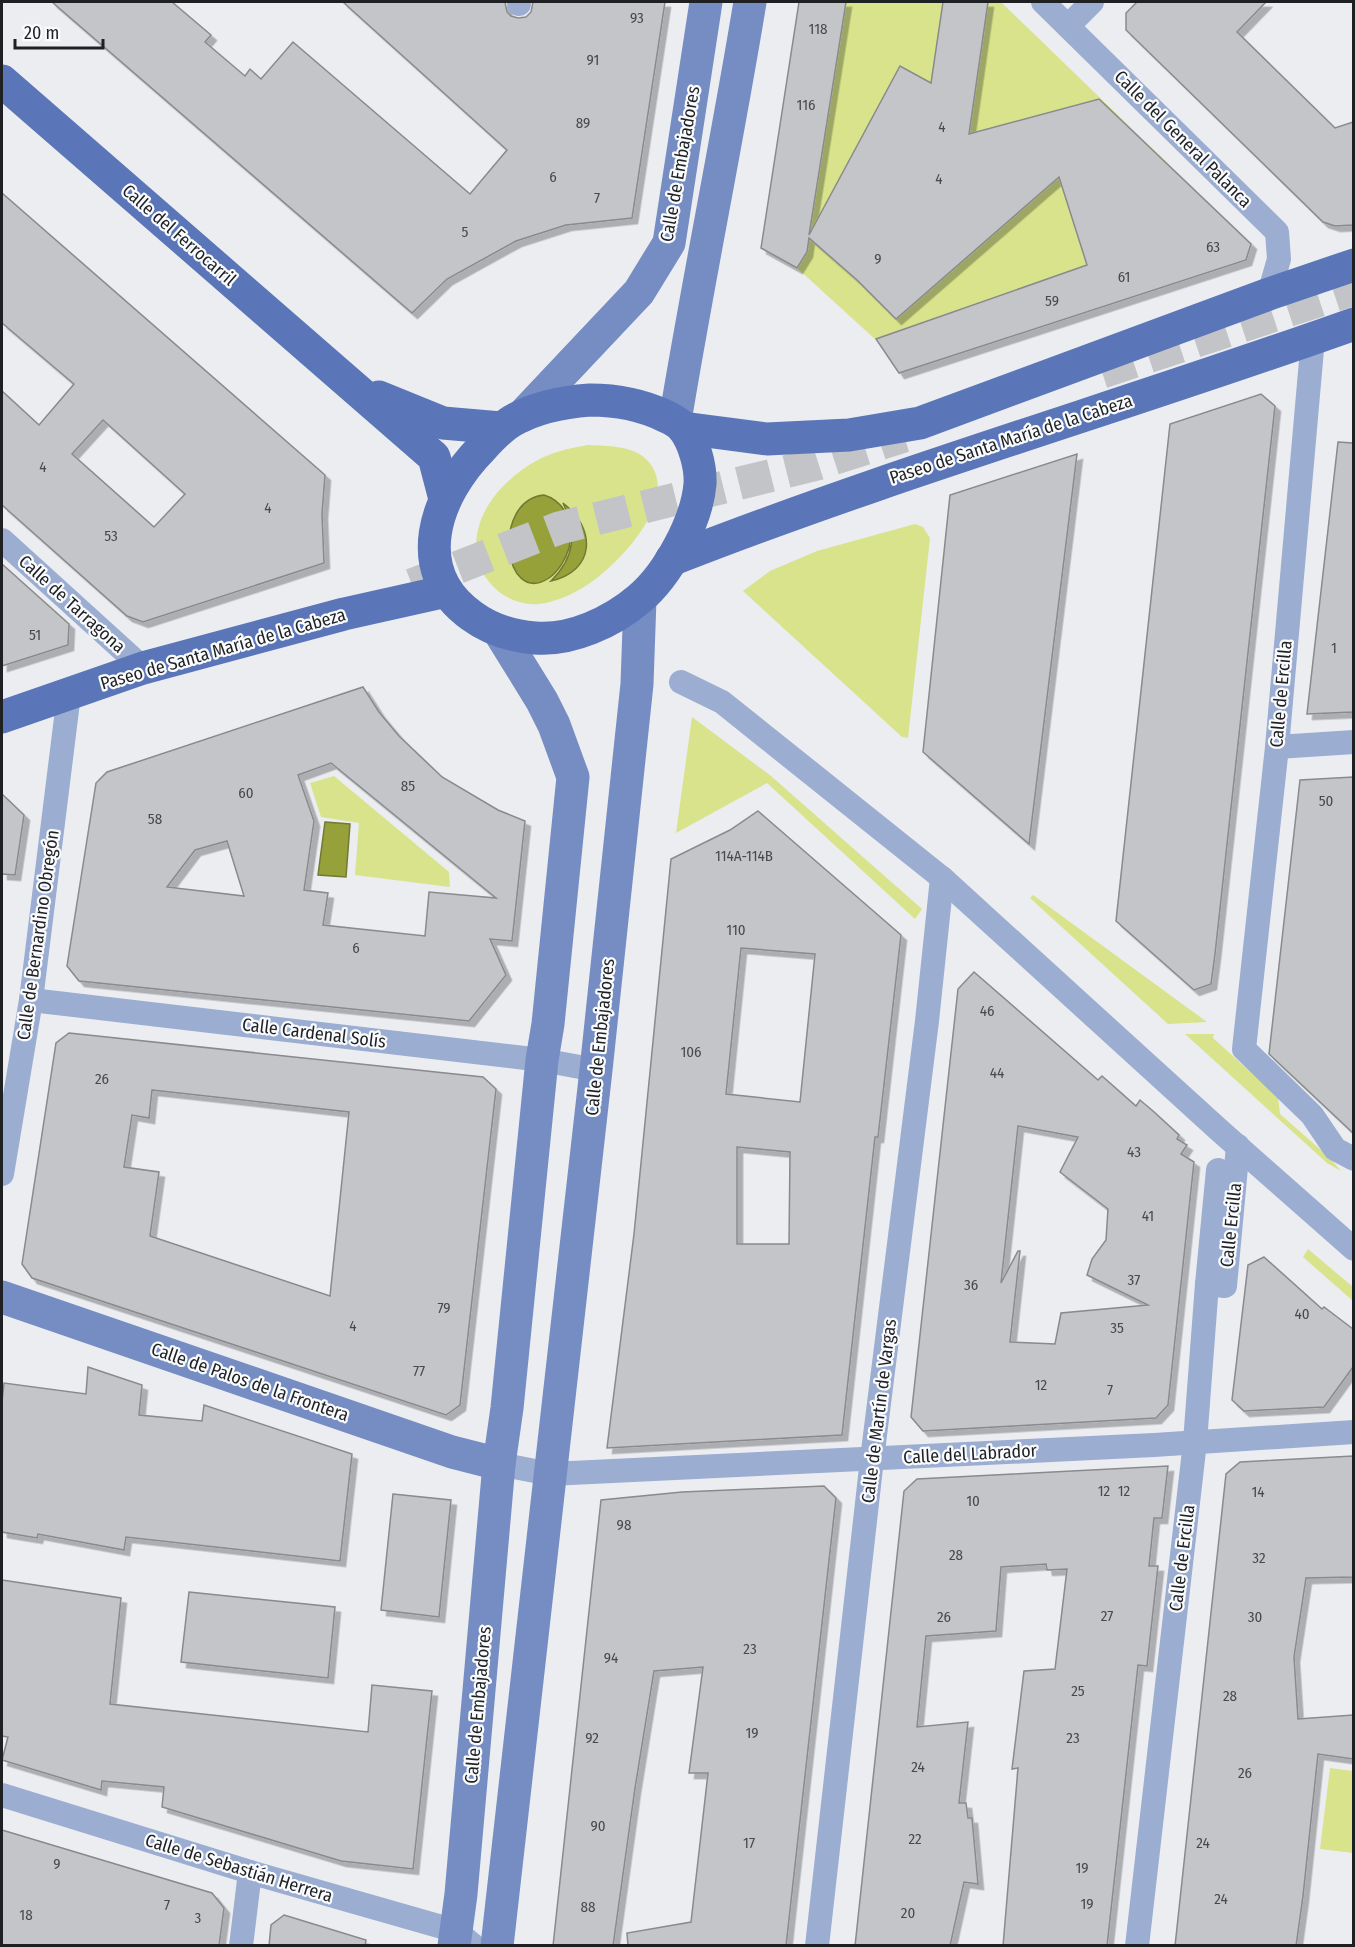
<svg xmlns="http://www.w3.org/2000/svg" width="1355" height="1947" font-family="'Fira Sans Condensed',sans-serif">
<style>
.green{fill:#d8e38b}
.water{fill:#96a139;stroke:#727a32;stroke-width:1.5}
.building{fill:#c4c5c9;stroke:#898a8d;stroke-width:1.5;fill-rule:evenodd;filter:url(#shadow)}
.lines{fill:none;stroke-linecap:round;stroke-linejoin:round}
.primary-tunnel{stroke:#c3c4c7;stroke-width:33;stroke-dasharray:33 16;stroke-linecap:butt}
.street{stroke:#9cadd2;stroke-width:24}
.secondary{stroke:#758dc3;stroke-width:33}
.primary{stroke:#5a75b8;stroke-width:33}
.labels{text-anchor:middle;stroke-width:4.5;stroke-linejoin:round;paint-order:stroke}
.number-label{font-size:15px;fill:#48494b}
.street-label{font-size:18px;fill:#1f2021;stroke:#f9fbfe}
</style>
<defs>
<filter id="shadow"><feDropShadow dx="5.5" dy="5.5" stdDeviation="0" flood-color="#0004"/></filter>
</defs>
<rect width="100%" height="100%" fill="#ecedf1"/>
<!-- green -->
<g class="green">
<path d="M799,2H1001L1251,244L1246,260L899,373L876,340L797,268L761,248Z"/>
<path d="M588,445C607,446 634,445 648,461C681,498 622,560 593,581C578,592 557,602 539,604C533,605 522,603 516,601C500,596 484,580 479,564C466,521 500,481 536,461C552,452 570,448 588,445Z"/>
<path d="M915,524L923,527L930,538L908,738L902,737L743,591L770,571L817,551Z"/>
<path d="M692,717L771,776L922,909L915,919L767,783L676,833Z"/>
<path d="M334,776L449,872L450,887L355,875L359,823L321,817L310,783Z"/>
<path d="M1033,895L1207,1022L1168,1024L1030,898Z"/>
<path d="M1185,1034H1214L1213,1038L1278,1097L1280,1114L1329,1157L1341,1171L1327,1163Z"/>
<path d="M1308,1249L1353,1287V1301L1303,1257Z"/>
<path d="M1330,1768L1353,1771V1853L1320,1849Z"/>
</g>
<!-- water -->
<g class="water">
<path d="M544,495C567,502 574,526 569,548C566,559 558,572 549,578C503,608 491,500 544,495Z"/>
<path d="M563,503C597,529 595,571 551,581C575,557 577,534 563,503Z"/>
<path d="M325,822L350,824L346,877L318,875Z"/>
</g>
<!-- building -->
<g class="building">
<path d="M52,2H172L211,35L205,42L245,76L250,69L261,79L293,42L470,194L507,150L343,2H505L507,12L511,16L518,18L526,17L531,12L533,2H665L632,218L566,225L516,241L447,279L412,313Z"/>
<path d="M799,2H846L809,235L900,66L931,83L943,2H988L969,134L1099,99L1251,244L1246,260L899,373L876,339L1087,265L1059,177L896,319L857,280L809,238L807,252L797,268L761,248Z"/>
<path d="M1137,2H1266L1237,32L1335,128L1353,122V225L1335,226L1323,222L1126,30V13Z"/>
<path d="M2,193L325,475L322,514L324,563L143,622L127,616L2,505V391L39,425L74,384L2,323ZM103,420L185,494L154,527L72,454Z"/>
<path d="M1261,394L1275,406L1215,954L1211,984L1194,990L1116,921L1170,424Z"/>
<path d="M1338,442L1353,443V712L1307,714Z"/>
<path d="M1077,454L1029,844L923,752L950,495Z"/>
<path d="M2,564L69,624L68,645L2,666Z"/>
<path d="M363,687L379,712L399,736L442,777L498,810L525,821L512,941L490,939L506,975L469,1021L79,981L67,966L96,783L107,772ZM331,763L496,898L429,892L425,936L323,925L328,893L304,890L314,821L298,775ZM227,841L244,896L167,887L195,850Z"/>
<path d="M1353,777V1133L1269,1054L1300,780Z"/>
<path d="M2,794L24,815L15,875L2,874Z"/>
<path d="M758,811L901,935L878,1137H875L842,1435L607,1448L634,1234L671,859L730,830ZM741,948L815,954L800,1102L726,1094ZM737,1147L790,1152L789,1244H737Z"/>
<path d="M974,972L1098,1080L1102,1076L1136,1106L1140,1100L1153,1111L1179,1135L1177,1139L1187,1145L1181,1154L1194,1162L1168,1405L1156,1418L923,1431L911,1417L958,989ZM1018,1126L1078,1137L1060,1172L1108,1209L1106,1240L1092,1259L1087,1275L1148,1305L1061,1313L1055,1344L1010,1342L1020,1251H1018L1001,1283Z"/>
<path d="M69,1033L483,1077L496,1089L460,1405L446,1415L32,1278L22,1264L56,1043ZM152,1090L349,1112L330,1296L150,1236L159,1172L124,1167L132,1115L149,1118Z"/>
<path d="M1264,1257L1322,1309L1324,1307L1353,1329V1367L1324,1407L1244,1411L1232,1400L1248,1265Z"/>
<path d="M88,1367L142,1385L139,1415L202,1421L204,1405L352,1454L340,1561L126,1537L124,1550L38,1534L37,1538L2,1532V1402L4,1383L86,1394Z"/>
<path d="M1353,1456V1577L1306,1578L1294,1657L1298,1719L1353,1715V1759L1318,1754L1303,1896L1296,1946H1175L1226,1474L1240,1462Z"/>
<path d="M1168,1466L1162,1518H1154L1149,1566H1158L1147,1666L1138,1665L1107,1946H1003L1018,1768L1012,1769L1024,1671L1055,1669L1067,1569L1047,1570L1046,1564L1001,1567L996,1631L926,1636L917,1727L968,1722L959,1803H966L968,1818H972L978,1884L964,1882L950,1946H855L904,1491L917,1479Z"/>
<path d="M824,1486L836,1498L786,1946H628L627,1933L691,1922L708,1773H689L703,1667L654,1671L635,1788L613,1946H553L601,1500L682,1492Z"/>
<path d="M393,1494L451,1500L439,1617L381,1610Z"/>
<path d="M2,1580L121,1598L110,1704L368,1732L372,1685L432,1691L413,1869L341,1861L162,1807L164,1787L102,1781L101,1790L2,1760L8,1737L2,1736Z"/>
<path d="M189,1592L335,1607L328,1678L181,1662Z"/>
<path d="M2,1830L212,1893L224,1908L219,1946H2Z"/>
<path d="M284,1915L366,1940L365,1946H269L271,1925Z"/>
</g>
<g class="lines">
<!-- primary-tunnel -->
<g class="primary-tunnel">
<path d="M1102,372L1354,289"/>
<path d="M412,585L559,528L817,464L904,436"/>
</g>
<!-- street -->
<g class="street">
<path d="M519,2V4"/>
<path d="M1043,2L1277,232L1279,259L1269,294"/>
<path d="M1068,26L1092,2"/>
<path d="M1313,338L1277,747L1244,1049L1312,1115L1335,1149L1354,1159"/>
<path d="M2,540L143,668"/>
<path d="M681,682L722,702L942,878L1219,1130L1354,1249"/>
<path d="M1277,747L1354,742"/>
<path d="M31,1000L542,1060L596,1070"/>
<path d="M2,1174L31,1000L69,694"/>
<path d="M1207,1284L1225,1286L1238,1146"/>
<path d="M499,1464L550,1474L1154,1445L1354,1432"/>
<path d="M2,1795L250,1872L456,1931L474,1946"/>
<path d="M241,1946L250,1872"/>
<path d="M817,1946L872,1459L927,1021L942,878"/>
<path d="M1137,1946L1195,1442L1207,1284L1218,1170"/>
</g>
<!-- secondary -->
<g class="secondary">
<path d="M522,416L639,292L669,243L706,2"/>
<path d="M675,421C698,281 727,142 750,2"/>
<path d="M2,1297L452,1452L499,1464"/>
<path d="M454,1946L461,1894L499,1464L507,1408L542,1060L548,1024L573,777L554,725L542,701L500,633"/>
<path d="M497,1946L596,1070L637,684L640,599"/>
</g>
<!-- primary -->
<g class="primary">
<path d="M2,81L434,457L445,499"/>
<path d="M379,397L443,423L501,428"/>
<path d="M590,400C617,400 640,404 665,416C671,419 679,422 684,429C694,443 701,466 700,484C697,521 668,575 639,599C612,622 571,641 535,638C511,636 491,630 472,616C408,571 435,495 482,448C491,438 500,428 512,421C536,407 563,402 590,400Z"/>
<path d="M683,428L767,439L849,435L920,423L1269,294L1354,265"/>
<path d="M671,560C895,472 1127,405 1354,324"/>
<path d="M2,717L143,668L344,614L447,591"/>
</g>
</g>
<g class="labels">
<!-- number labels -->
<g class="number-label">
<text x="637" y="23">93</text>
<text x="818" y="34">118</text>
<text x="593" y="65">91</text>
<text x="806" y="110">116</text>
<text x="583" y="128">89</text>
<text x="942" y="132">4</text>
<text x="553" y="182">6</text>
<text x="939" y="184">4</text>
<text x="597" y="203">7</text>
<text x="465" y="237">5</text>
<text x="1213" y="252">63</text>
<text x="878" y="264">9</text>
<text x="1124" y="282">61</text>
<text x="1052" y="306">59</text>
<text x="43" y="472">4</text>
<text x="268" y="513">4</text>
<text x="111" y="541">53</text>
<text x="35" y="640">51</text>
<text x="1334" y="653">1</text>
<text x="408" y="791">85</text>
<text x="246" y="798">60</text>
<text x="1326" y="806">50</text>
<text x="155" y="824">58</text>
<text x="744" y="861">114A-114B</text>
<text x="736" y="935">110</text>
<text x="356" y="953">6</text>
<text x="987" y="1016">46</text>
<text x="691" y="1057">106</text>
<text x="997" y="1078">44</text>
<text x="102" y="1084">26</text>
<text x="1134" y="1157">43</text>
<text x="1148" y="1221">41</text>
<text x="1134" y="1285">37</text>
<text x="971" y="1290">36</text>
<text x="444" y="1313">79</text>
<text x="1302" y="1319">40</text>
<text x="353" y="1331">4</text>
<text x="1117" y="1333">35</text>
<text x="419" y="1376">77</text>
<text x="1041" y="1390">12</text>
<text x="1110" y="1395">7</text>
<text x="1104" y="1496">12</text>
<text x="1124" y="1496">12</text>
<text x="1258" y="1497">14</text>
<text x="973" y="1506">10</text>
<text x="624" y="1530">98</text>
<text x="956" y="1560">28</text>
<text x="1259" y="1563">32</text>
<text x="1107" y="1621">27</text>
<text x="944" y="1622">26</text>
<text x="1255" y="1622">30</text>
<text x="750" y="1654">23</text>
<text x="611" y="1663">94</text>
<text x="1078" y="1696">25</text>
<text x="1230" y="1701">28</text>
<text x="752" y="1738">19</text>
<text x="592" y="1743">92</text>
<text x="1073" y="1743">23</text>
<text x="918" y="1772">24</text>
<text x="1245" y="1778">26</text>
<text x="598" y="1831">90</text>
<text x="915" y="1844">22</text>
<text x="749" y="1848">17</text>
<text x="1203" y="1848">24</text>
<text x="57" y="1869">9</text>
<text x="1082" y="1873">19</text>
<text x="1221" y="1904">24</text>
<text x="1087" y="1909">19</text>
<text x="167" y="1910">7</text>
<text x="588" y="1912">88</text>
<text x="908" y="1918">20</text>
<text x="26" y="1920">18</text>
<text x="198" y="1923">3</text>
</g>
<!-- street labels -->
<g class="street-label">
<text transform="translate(1183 139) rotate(45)" y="6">Calle del General Palanca</text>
<text transform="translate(680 164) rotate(-80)" y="6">Calle de Embajadores</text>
<text transform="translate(179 235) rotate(41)" y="6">Calle del Ferrocarril</text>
<text transform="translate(1011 439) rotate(-18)" y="6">Paseo de Santa María de la Cabeza</text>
<text transform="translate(72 604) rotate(42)" y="6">Calle de Tarragona</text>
<text transform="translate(223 649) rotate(-16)" y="6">Paseo de Santa María de la Cabeza</text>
<text transform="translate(1281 694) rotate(-85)" y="6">Calle de Ercilla</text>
<text transform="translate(38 935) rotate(-82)" y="6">Calle de Bernardino Obregón</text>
<text transform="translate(314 1033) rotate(7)" y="6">Calle Cardenal Solís</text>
<text transform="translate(600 1037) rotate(-84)" y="6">Calle de Embajadores</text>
<text transform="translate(1231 1225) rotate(-84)" y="6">Calle Ercilla</text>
<text transform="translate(250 1382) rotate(19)" y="6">Calle de Palos de la Frontera</text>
<text transform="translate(879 1411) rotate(-83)" y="6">Calle de Martín de Vargas</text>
<text transform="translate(970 1454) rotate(-3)" y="6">Calle del Labrador</text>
<text transform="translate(1182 1558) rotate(-83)" y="6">Calle de Ercilla</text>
<text transform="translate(478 1705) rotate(-85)" y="6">Calle de Embajadores</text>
<text transform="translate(239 1868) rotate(17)" y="6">Calle de Sebastián Herrera</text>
</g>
</g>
<!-- border -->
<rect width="1355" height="1947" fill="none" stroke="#1f2021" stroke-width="6"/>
<!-- scale -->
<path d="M15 39v9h88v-9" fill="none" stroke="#1f2021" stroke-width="3"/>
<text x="24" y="39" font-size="18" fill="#1f2021" stroke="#f9fbfe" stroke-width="4.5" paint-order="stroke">20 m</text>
</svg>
